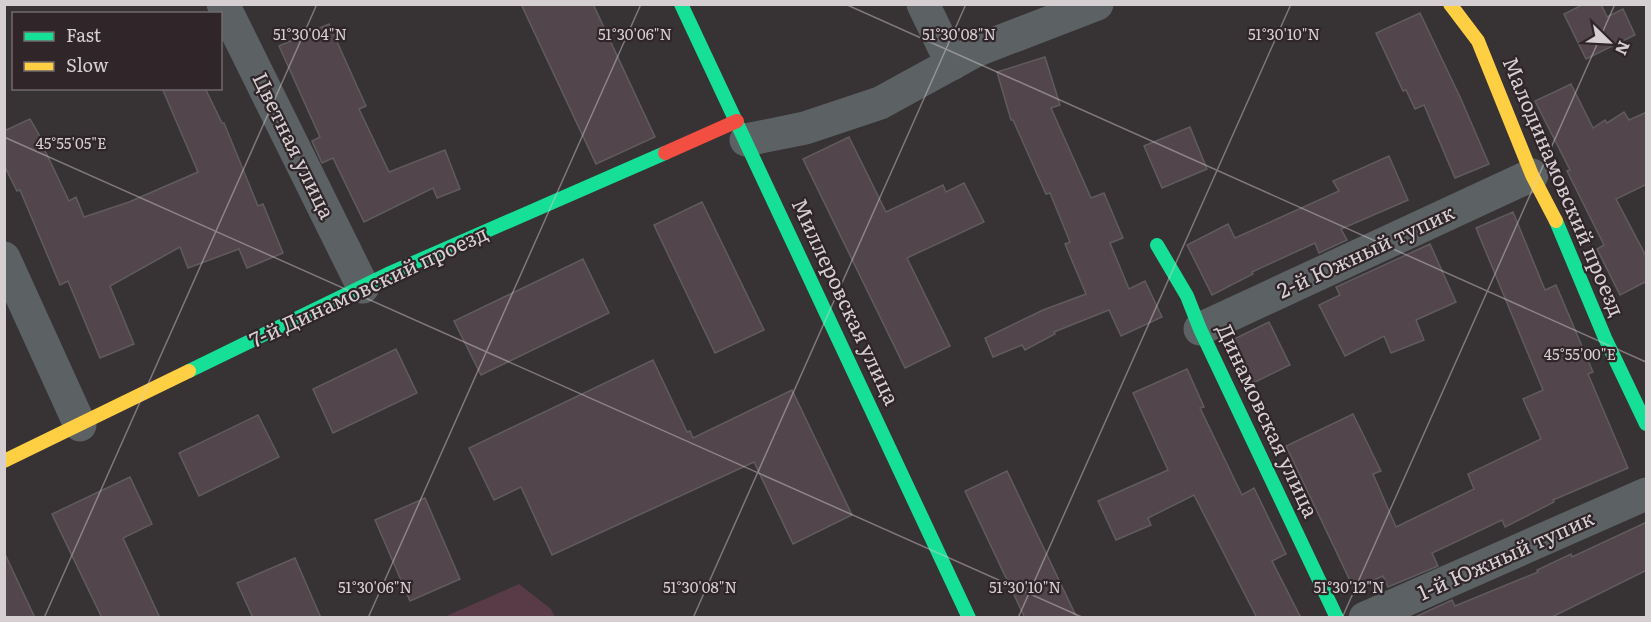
<svg xmlns="http://www.w3.org/2000/svg" width="1651" height="622" font-family="Literata,serif">
<style>
.green{fill:#583b47}
.building{fill:#52464c;stroke:#605b5d;stroke-width:1.5}
.lines{fill:none;stroke-linecap:round;stroke-linejoin:round}
.street{stroke:#5c6263;stroke-width:33}
.fast{stroke:#16e098;stroke-width:14}
.slow{stroke:#ffcf43;stroke-width:14}
.jam{stroke:#f24e42;stroke-width:14}
.ticks{fill:none;stroke:#d6cfd2;stroke-width:1.5;stroke-opacity:0.45}
.labels{text-anchor:middle;stroke-width:4.5;stroke-linejoin:round;paint-order:stroke}
.street-label{font-size:21px;fill:#d6cfd2;stroke:#302529}
.ticks-label{font-size:15px;text-anchor:middle;fill:#d6cfd2;stroke:#302529;stroke-width:4.5;stroke-linejoin:round;paint-order:stroke}
</style>
<rect width="100%" height="100%" fill="#373234"/>
<!-- green -->
<path class="green" d="M519,584L551,609L555,617H444Z"/>
<!-- building -->
<g class="building">
<path d="M521,4H593L655,137L596,164Z"/>
<path d="M1584,4H1601L1607,17L1623,9L1635,35L1586,59L1564,14Z"/>
<path d="M1420,13L1461,99L1489,164L1455,178L1424,105L1415,109L1406,90L1403,91L1376,33Z"/>
<path d="M329,24L366,106L359,109L389,172L445,150L460,189L437,198L433,188L364,222L333,158L322,163L312,141L320,137L279,46Z"/>
<path d="M1045,57L1060,105L1051,108L1091,198L1104,193L1123,238L1110,243L1129,289L1145,281L1162,317L1121,336L1109,310L1054,332L1055,334L1025,350L1022,345L993,357L985,338L1043,310L1086,294L1065,244L1070,242L1050,193L1046,194L1013,120H1011L997,72Z"/>
<path d="M1571,84L1593,128L1605,120L1607,123L1624,112L1629,120L1647,112V184L1616,199L1647,258V281L1620,295L1597,249L1604,245L1567,171L1570,170L1535,101Z"/>
<path d="M162,88H205L222,123H224L258,206L263,204L283,253L247,268L239,249L188,268L180,247L110,286L134,344L100,358L68,281L60,285L20,190L17,191L4,165V131L30,119L42,140H40L69,201L76,197L84,217L129,202L198,172Z"/>
<path d="M1190,127L1207,169L1162,188L1144,146Z"/>
<path d="M849,137L886,212L943,185L946,192L964,183L984,222L907,258L950,346L905,368L803,159Z"/>
<path d="M1389,156L1408,200L1341,229L1347,240L1319,253L1315,243L1252,272L1253,274L1212,295L1187,245L1228,224L1235,238L1339,191L1333,181Z"/>
<path d="M702,202L764,330L715,353L654,225Z"/>
<path d="M1513,212L1545,290L1556,285L1593,372L1588,374L1628,468L1553,500L1554,502L1505,527L1502,520L1432,553L1438,566L1388,587L1383,576L1354,589L1286,446L1353,414L1381,471L1373,474L1396,527L1474,489L1468,474L1541,439L1523,399L1543,390L1476,228Z"/>
<path d="M1430,244L1456,302L1416,320L1424,340L1391,353L1384,336L1345,356L1319,305L1340,295L1336,287Z"/>
<path d="M583,259L609,313L481,375L454,321Z"/>
<path d="M1269,322L1290,365L1253,383L1232,340Z"/>
<path d="M396,349L417,393L333,433L313,389Z"/>
<path d="M653,360L687,432L690,431L693,438L792,390L852,515L793,544L754,462L552,555L521,487L494,500L469,448Z"/>
<path d="M1187,369L1204,407L1200,408L1242,495L1254,488L1286,554L1272,561L1301,618H1257L1194,495L1148,518L1151,525L1116,540L1098,501L1168,470L1133,393Z"/>
<path d="M258,415L279,457L199,496L179,453Z"/>
<path d="M1007,471L1077,618H1025L965,491Z"/>
<path d="M130,477L152,524L123,538L160,618H102L52,514Z"/>
<path d="M425,498L460,579L410,601L375,520Z"/>
<path d="M1647,522V570L1550,618H1413L1452,600L1455,606L1538,572L1537,570L1571,554L1572,557Z"/>
<path d="M4,552L35,618H4Z"/>
<path d="M295,558L321,618H253L237,583Z"/>
</g>
<g class="lines">
<!-- street -->
<g class="street">
<path d="M223,4L363,287"/>
<path d="M923,4L952,64"/>
<path d="M746,140L805,128L880,103L975,51L1097,4"/>
<path d="M4,258L80,425"/>
<path d="M1200,329L1532,175"/>
<path d="M1365,618L1646,494"/>
</g>
<!-- fast -->
<g class="fast">
<path d="M681,4L969,618"/>
<path d="M1556,221L1605,338L1646,424"/>
<path d="M1157,245L1187,296L1200,329L1337,618"/>
<path d="M189,371L388,274L665,153"/>
</g>
<!-- slow -->
<g class="slow">
<path d="M1450,4L1478,41L1532,175L1556,221"/>
<path d="M4,461L189,371"/>
</g>
<!-- jam -->
<path class="jam" d="M665,153L737,121"/>
</g>
<!-- ticks -->
<path class="ticks" d="M845,4L1646,362M4,137L1084,618M44,618L317,4M368,618L641,4M693,618L966,4M1018,618L1291,4M1342,618L1615,4"/>
<g class="labels">
<!-- street labels -->
<g class="street-label">
<text transform="translate(293 146) rotate(64)" y="7">Цветная улица</text>
<text transform="translate(1563 187) rotate(67)" y="7">Малодинамовский проезд</text>
<text transform="translate(1366 252) rotate(-25)" y="7">2-й Южный тупик</text>
<text transform="translate(369 287) rotate(-25)" y="7">7-й Динамовский проезд</text>
<text transform="translate(845 302) rotate(65)" y="7">Миллеровская улица</text>
<text transform="translate(1267 421) rotate(65)" y="7">Динамовская улица</text>
<text transform="translate(1506 556) rotate(-24)" y="7">1-й Южный тупик</text>
</g>
</g>
<g class="ticks-label">
<text x="310" y="40">51°30'04"N</text>
<text x="635" y="40">51°30'06"N</text>
<text x="959" y="40">51°30'08"N</text>
<text x="1284" y="40">51°30'10"N</text>
<text x="71" y="149">45°55'05"E</text>
<text x="1580" y="360">45°55'00"E</text>
<text x="375" y="593">51°30'06"N</text>
<text x="700" y="593">51°30'08"N</text>
<text x="1025" y="593">51°30'10"N</text>
<text x="1349" y="593">51°30'12"N</text>
</g>
<!-- border -->
<rect width="1651" height="622" fill="none" stroke="#d6cfd2" stroke-width="12"/>
<!-- legend -->
<rect x="12" y="12" width="210" height="78" fill="#302529" stroke="#72696d" stroke-width="1.5"/>
<rect x="24" y="32" width="30" height="9" fill="#16e098" stroke="#72696d" stroke-width="1.5"/>
<text x="66" y="42" font-size="18" fill="#d6cfd2">Fast</text>
<rect x="24" y="62" width="30" height="9" fill="#ffcf43" stroke="#72696d" stroke-width="1.5"/>
<text x="66" y="72" font-size="18" fill="#d6cfd2">Slow</text>
<!-- north arrow -->
<g transform="translate(1609 42) rotate(114)" stroke="#302529" stroke-width="4.5" paint-order="stroke">
<path d="M0-4.5L10 22L0 15L-10 22Z" fill="#d6cfd2"/>
<text y="-9" font-size="16" font-weight="bold" text-anchor="middle" fill="#d6cfd2">N</text>
</g>
</svg>
